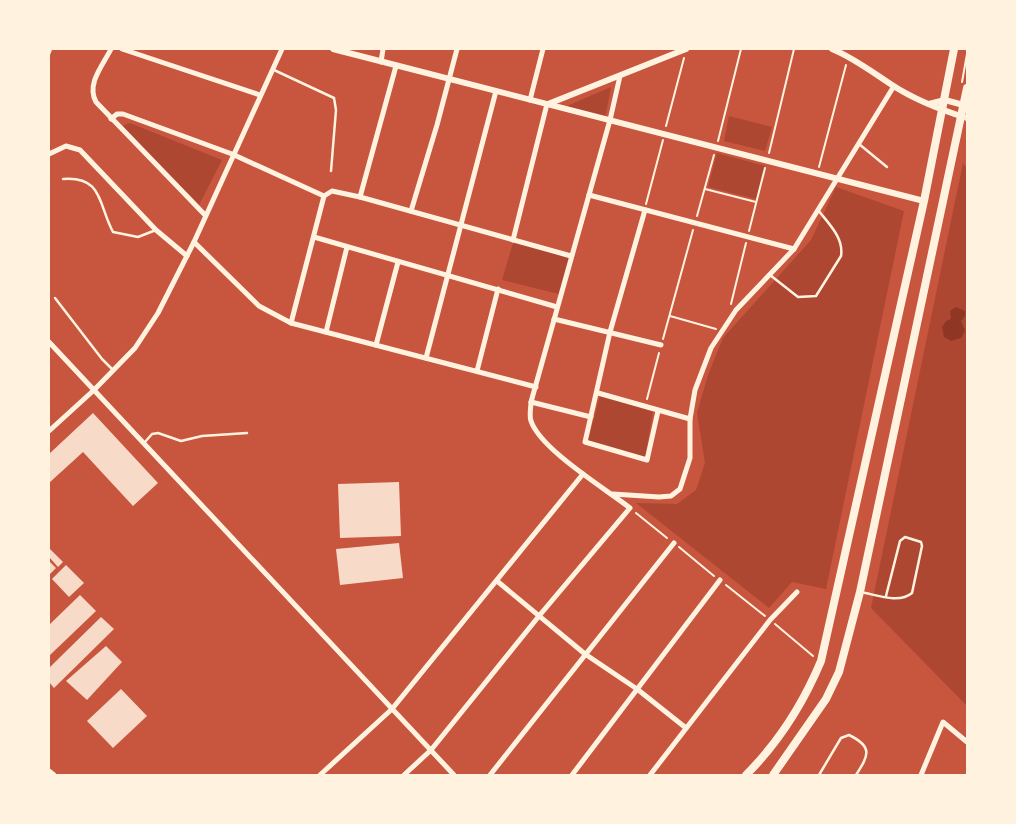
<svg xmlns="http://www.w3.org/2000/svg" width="1016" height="824" font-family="'IBM Plex Sans',sans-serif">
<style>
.green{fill:#ae4732}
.water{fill:#8f3625}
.building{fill:#f7dbc8}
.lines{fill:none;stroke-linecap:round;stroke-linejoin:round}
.path{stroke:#fff3e0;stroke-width:2}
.service{stroke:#fff3e0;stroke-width:2.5}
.minor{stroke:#fff3e0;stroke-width:5}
.tertiary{stroke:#fff3e0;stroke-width:6}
.secondary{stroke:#fff3e0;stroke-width:8}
</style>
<rect width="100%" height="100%" fill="#c8553d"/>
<!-- green -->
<g class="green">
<path d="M611,87L605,118L567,106Z"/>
<path d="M729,116L772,127L765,151L724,141Z"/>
<path d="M130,123L222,160L199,205L122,126Z"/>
<path d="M717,153L765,166L756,199L708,187Z"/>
<path d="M963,163L967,169V706L871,608Z"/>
<path d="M836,187L904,211L826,589L792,582L769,608L636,503L677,504L696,490L705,463L697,413L708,375L723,338L811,240Z"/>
<path d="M513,243L570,257L559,294L502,280Z"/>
<path d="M600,395L653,412L645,458L588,441Z"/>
</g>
<!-- water -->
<path class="water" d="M956,307L965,311V316L961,321L965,331L961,338L951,341L944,337L942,327L946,321L951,319L950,311Z"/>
<!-- building -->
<g class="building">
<path d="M93,413L158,483L133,506L83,452L49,483V454Z"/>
<path d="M399,482L401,536L340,538L338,484Z"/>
<path d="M399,543L403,578L340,585L336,549Z"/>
<path d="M49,548L63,562L58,567L49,557Z"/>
<path d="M49,561L56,568L49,575Z"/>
<path d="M66,565L84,583L69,597L52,579Z"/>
<path d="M80,595L96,611L49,656V625Z"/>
<path d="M101,617L114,629L54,688L49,682V668Z"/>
<path d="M106,646L122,662L87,700L66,681Z"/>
<path d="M121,689L147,716L113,748L87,721Z"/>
</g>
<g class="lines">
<!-- path -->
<g class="path">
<path d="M962,82L967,54"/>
<path d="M666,126L684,58"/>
<path d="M718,141L741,49"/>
<path d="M769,153L794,49"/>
<path d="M819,167L846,65"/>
<path d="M705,189L756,202"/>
<path d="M646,204L663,140"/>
<path d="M697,216L714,155"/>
<path d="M749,231L765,168"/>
<path d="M731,304L746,243"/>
<path d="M670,316L716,329"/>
<path d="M663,339L693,230"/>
<path d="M647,399L659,353"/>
<path d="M636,513L667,538"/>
<path d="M679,547L714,576"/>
<path d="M726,585L765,616"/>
<path d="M775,624L813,656"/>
</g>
<!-- service -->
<g class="service">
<path d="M49,54L51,49"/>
<path d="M274,70L334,98L336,110L331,171"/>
<path d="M859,144L887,167"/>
<path d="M63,179C103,176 98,204 113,232L138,237L156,230"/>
<path d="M770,275L798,297L816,296L841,256C844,238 829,224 818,210"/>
<path d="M55,298L102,359L112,369"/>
<path d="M145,442L152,434L158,433L181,441L202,436L247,433"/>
<path d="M861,592C877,595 899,604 912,593L922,546L921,542L905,537L900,541L886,596"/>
<path d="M819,775L841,738L849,735C874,747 868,756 856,775"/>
</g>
<!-- minor -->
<g class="minor">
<path d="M111,49C103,65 86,84 96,102L205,215"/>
<path d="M122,49L260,95"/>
<path d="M381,62L383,49"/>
<path d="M530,100L543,49"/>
<path d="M111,119L117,114H123L232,154L324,196L332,191L360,197L571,256"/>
<path d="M49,154L66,146L80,150L156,230L187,256"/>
<path d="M589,195L794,249"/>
<path d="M360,197L396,66"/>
<path d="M645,210L610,332L585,442L647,460L658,411"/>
<path d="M411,211L437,125L457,49"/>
<path d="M314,237L557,307"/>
<path d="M513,240L547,104"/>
<path d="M194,242L259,306L291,323L536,387"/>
<path d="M554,319L661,345"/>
<path d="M291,323L324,196"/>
<path d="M326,332L347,247"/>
<path d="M49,342L454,775"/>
<path d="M376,345L398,262"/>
<path d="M426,358L496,91"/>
<path d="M477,371L498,289"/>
<path d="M598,393L690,419"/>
<path d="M531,402L591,417"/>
<path d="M49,431L94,390L135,348L158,313L194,242L282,49"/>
<path d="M613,494L659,497L671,496L680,489L690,458V419L695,390L711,348L736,310L794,249L894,86"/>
<path d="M497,581L585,654L637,689L686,728"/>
<path d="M49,771L54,775"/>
<path d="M320,775L392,709L583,474"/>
<path d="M404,775L431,750L539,616L630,508C606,489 541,450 531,421C529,416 531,407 531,402L610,120L620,76"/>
<path d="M490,775L674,543"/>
<path d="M572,775L720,580"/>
<path d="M650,775L770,620L797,592"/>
<path d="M921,775L943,722L967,742"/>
</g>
<!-- tertiary -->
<g class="tertiary">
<path d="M333,49L924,201"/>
<path d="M832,49C854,58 872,72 892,85C915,100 941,110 967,118"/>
<path d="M548,104L686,49"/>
<path d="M929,104L945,100L967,106"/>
</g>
<!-- secondary -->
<g class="secondary">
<path d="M746,775C779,742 803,704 821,661L924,201L954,49"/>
<path d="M773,775L826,699L839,672L860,592L967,88"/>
</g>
</g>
<!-- border -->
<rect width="1016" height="824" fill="none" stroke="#fff3e0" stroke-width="100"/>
</svg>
